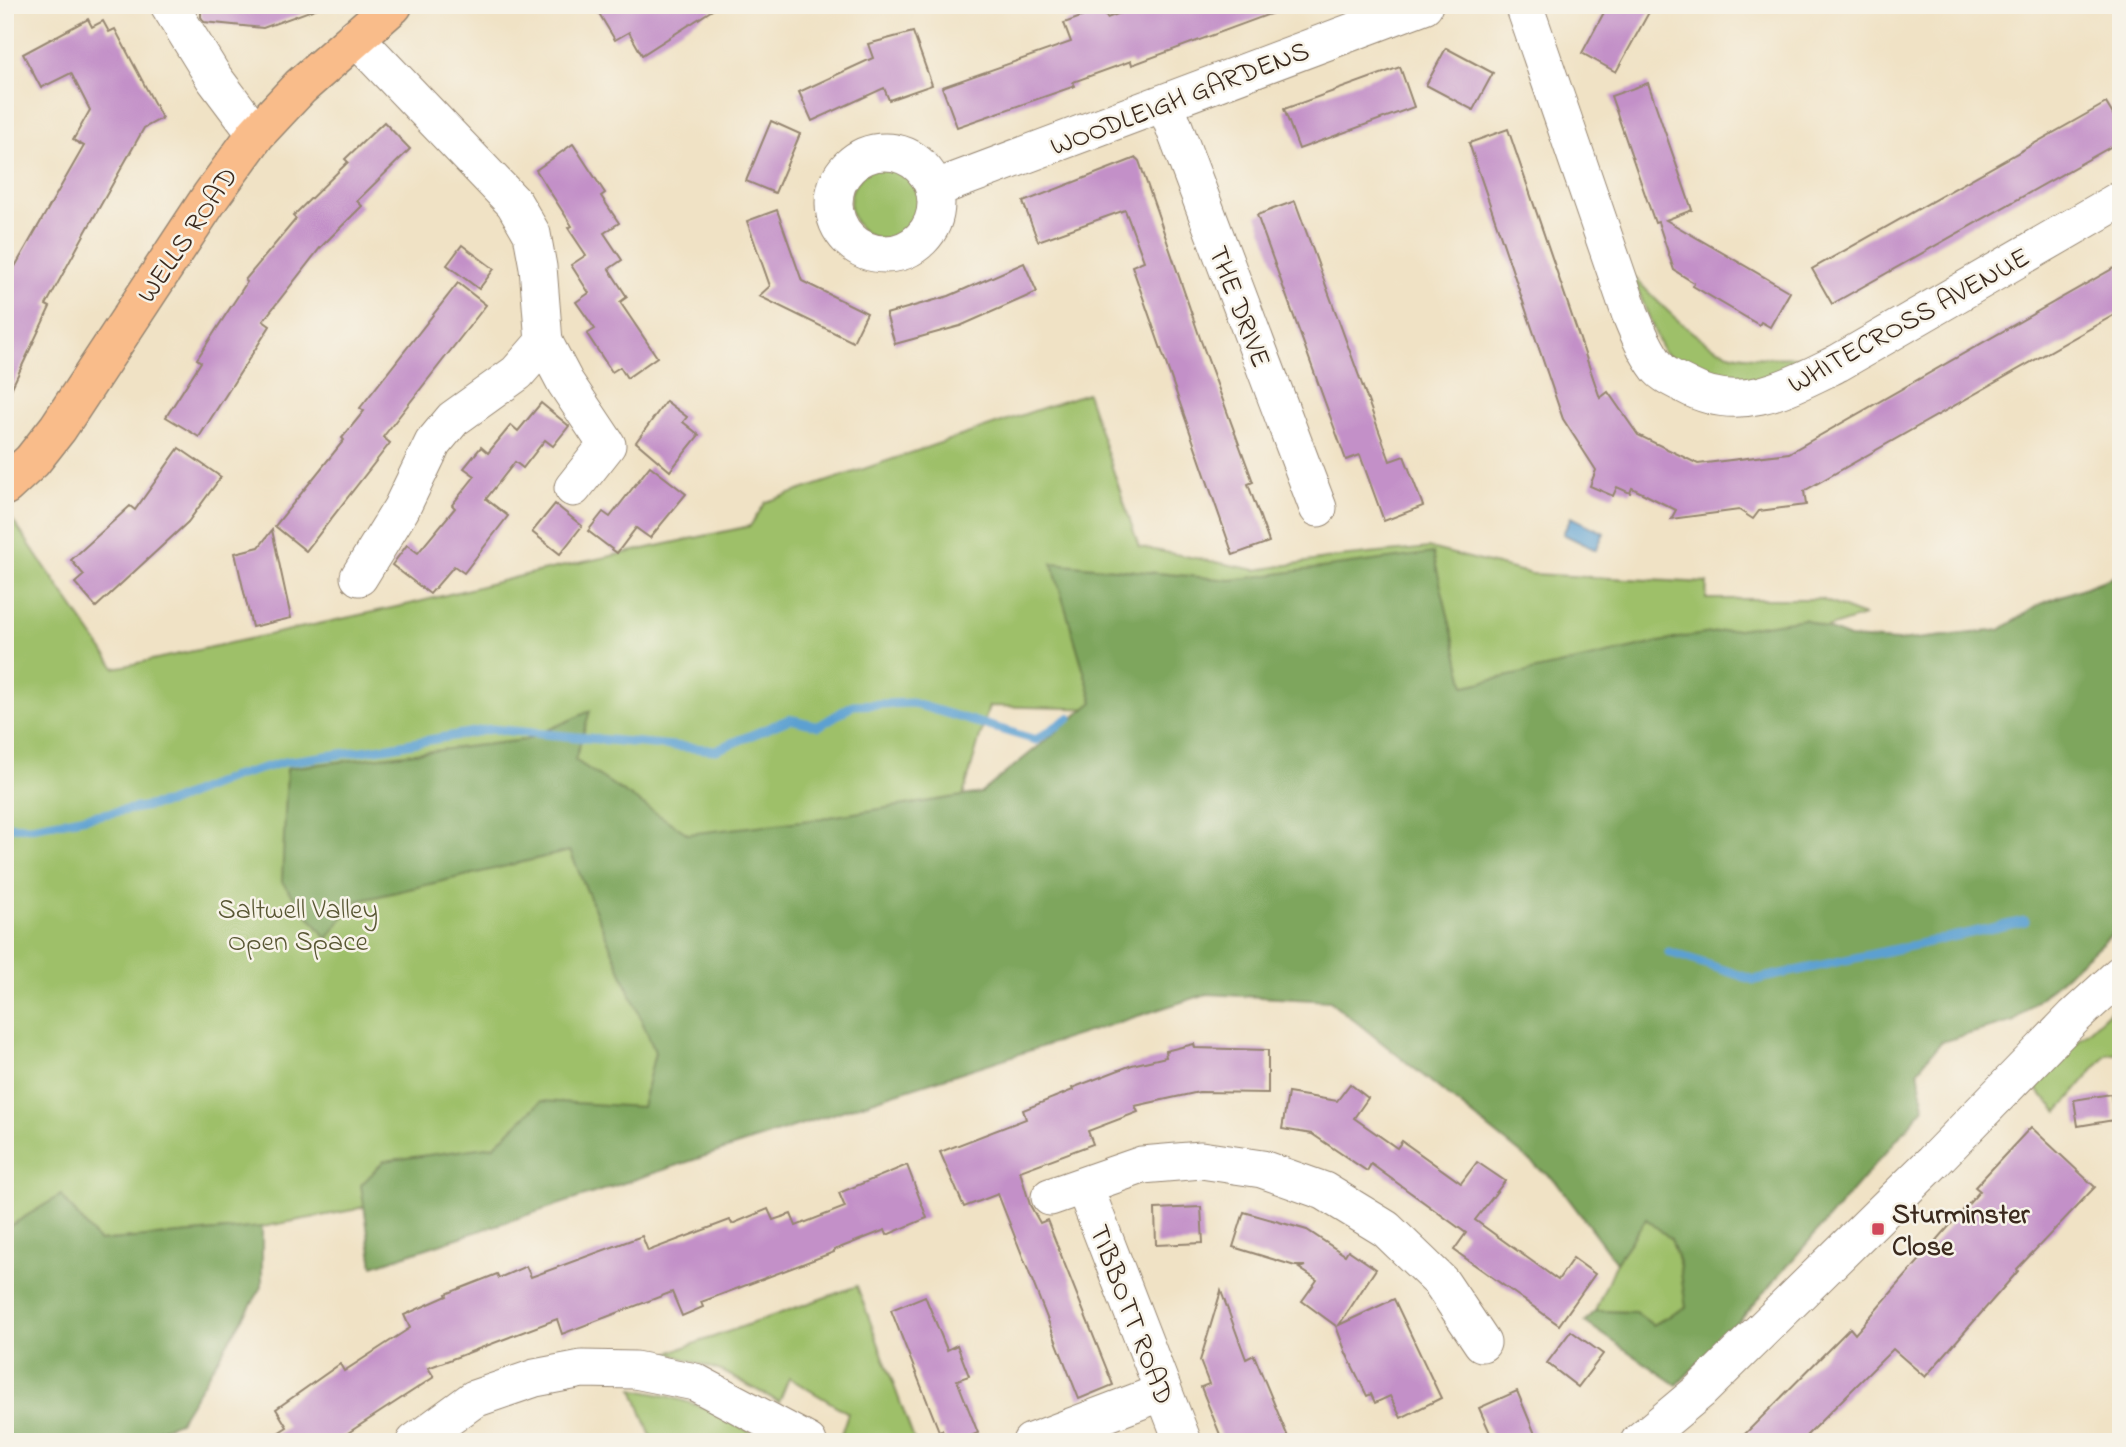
<svg xmlns="http://www.w3.org/2000/svg" width="2126" height="1447" font-family="'Indie Flower',sans-serif">
<style>
.green{fill:#9ec069;stroke:#6c7544;stroke-width:2}
.forest{fill:#7ea65d;stroke:#5c683e;stroke-width:2}
.water{fill:#5ca0d1;stroke:#4c6578;stroke-width:2}
.lines{fill:none;stroke-linecap:round;stroke-linejoin:round}
.stream{stroke:#5ca0d1;stroke-width:9}
.building{fill:#c390c8}
.minor-casing{stroke:#968672;stroke-width:39}
.highway-casing{stroke:#968672;stroke-width:41}
.minor{stroke:#fff;stroke-width:37}
.highway{stroke:#f9bc8a;stroke-width:38}
.poi-dot{fill:#d1495b;stroke:#f7f3e8;stroke-width:2.5}
.labels{text-anchor:middle;stroke-width:5;stroke-linejoin:round;paint-order:stroke}
.street-label{font-size:28px;fill:#3b2a1e;stroke:#f7f3e8}
.park-label{font-size:28px;fill:#595734;stroke:#f7f3e8}
.poi-label{font-size:28px;font-weight:bold;fill:#3b2a1e;stroke:#f7f3e8;text-anchor:start}
</style>
<rect width="100%" height="100%" fill="#f7f3e8"/>
<filter id="ink" filterUnits="userSpaceOnUse"><feTurbulence type="fractalNoise" baseFrequency=".0143" numOctaves="2"/><feDisplacementMap in="SourceGraphic" scale="14" xChannelSelector="R" yChannelSelector="G"/><feConvolveMatrix kernelMatrix="1 2 1 2 8 2 1 2 1" color-interpolation-filters="sRGB"/></filter>
<filter id="wash" filterUnits="userSpaceOnUse"><feTurbulence type="fractalNoise" baseFrequency=".00686" numOctaves="4" result="noise"/><feDisplacementMap in="SourceGraphic" scale="28" xChannelSelector="R" yChannelSelector="G"/><feGaussianBlur stdDeviation="1.57" result="paint"/><feColorMatrix in="noise" values="0 0 0 0 0 0 0 0 0 0 0 0 0 0 0 0 0 1.4 0 .05"/><feComposite in="paint" operator="in"/></filter>
<g filter="url(#wash)">
<rect width="100%" height="100%" fill="#f0e2c5"/>
<!-- green -->
<g class="green">
<circle cx="887" cy="203" r="37"/>
<path d="M1632,275C1654,298 1698,345 1729,353C1755,360 1784,357 1811,357L1777,373L1749,382L1696,377L1663,352Z"/>
<path d="M1087,393L1139,547L1256,570L1338,557L1430,548L1532,574L1707,583L1706,599H1821L1864,616L1768,647L1653,679L1226,712L989,706L951,837L795,1074L562,1141L353,1210L262,1227L98,1241L61,1195L5,1229V517L9,515L115,668L410,604L537,572L750,526L766,502Z"/>
<path d="M2121,1001V1053L2106,1055L2058,1112L2032,1084Z"/>
<path d="M1646,1219L1671,1238L1680,1266L1687,1307L1653,1325L1635,1312L1595,1311L1616,1262Z"/>
<path d="M857,1286L915,1442H859L841,1434L848,1413L789,1378L779,1402L724,1372L668,1353Z"/>
<path d="M633,1389L671,1397L706,1408L770,1442H653Z"/>
</g>
<!-- forest -->
<g class="forest">
<path d="M1433,553L1465,686L1678,638L1804,619L1849,638L1898,641L2000,630L2040,604L2121,574V926L2014,1021L1941,1042L1918,1070L1924,1108L1743,1317L1677,1385L1585,1322L1595,1311L1635,1312L1653,1325L1686,1307L1680,1266L1671,1239L1646,1219L1616,1262L1556,1182L1330,1001L1207,994L884,1097L373,1266L361,1185L384,1161L494,1146L541,1101L642,1107L655,1052L570,851L354,902L327,939L282,882L287,768L525,740L590,711L575,760L688,834L810,820L981,793L1093,702L1052,563L1231,580Z"/>
<path d="M61,1195L98,1241L262,1227V1287L179,1422L126,1442H5V1229Z"/>
</g>
<!-- water -->
<path class="water" d="M1571,517L1604,533L1596,550L1563,534Z"/>
<g class="lines">
<!-- stream -->
<g class="stream">
<path d="M5,826L31,827L171,802L233,777L284,762L390,747L491,729L716,750L790,719L819,726L853,705L912,703L1036,740L1069,718"/>
<path d="M1669,952L1754,980L2025,921"/>
</g>
</g>
<g id="blocks">
<!-- building -->
<g class="building">
<path d="M201,5H317L318,8L263,28L204,22L201,17Z"/>
<path d="M594,5H720L642,55L629,32L615,40Z"/>
<path d="M1142,5H1286V8L1132,65L1131,61L1073,82L1075,86L957,127L942,87L1071,42L1064,23L1103,9L1107,18Z"/>
<path d="M1608,5H1653L1616,72L1582,53Z"/>
<path d="M88,19L92,27L103,21L109,32L115,29L162,118L144,128L85,233L46,305L50,307L5,402V284L84,146L73,140L90,110L71,73L41,88L23,54Z"/>
<path d="M913,32L932,85L889,100L884,88L812,121L799,92L873,58L868,44Z"/>
<path d="M1446,48L1493,73L1473,110L1426,85Z"/>
<path d="M1400,67L1414,107L1299,149L1284,109Z"/>
<path d="M1648,83L1692,210L1666,220L1790,292L1770,327L1761,322L1759,325L1693,286L1694,283L1674,270L1658,222L1655,223L1611,96Z"/>
<path d="M2106,103L2121,128V141L1832,304L1812,269Z"/>
<path d="M771,121L800,134L775,193L746,181Z"/>
<path d="M384,122L410,149L357,201L362,206L320,248L263,321L270,326L199,437L166,417L201,362L197,359L247,282L245,280L296,219L293,216L348,162L345,159Z"/>
<path d="M1508,129L1600,398L1608,392L1638,435L1698,464L1789,453L2121,264V311L1804,491L1806,505L1759,511L1753,519L1739,510L1671,519L1676,510L1632,488L1630,493L1617,487L1613,496L1590,486L1596,470L1563,419L1469,143Z"/>
<path d="M573,144L605,193L601,196L619,223L604,233L622,260L609,269L627,297L620,302L657,357L627,378L620,367L612,372L587,334L595,329L576,302L589,293L571,265L586,255L568,228L572,226L536,170Z"/>
<path d="M1136,158L1139,161L1157,212L1201,341L1253,482L1248,484L1269,542L1233,555L1132,266L1144,261L1125,210L1038,241L1023,202Z"/>
<path d="M1295,201L1390,461L1404,456L1423,506L1384,521L1360,455L1346,460L1257,215Z"/>
<path d="M777,210L802,281L867,313L853,342L759,296L770,286L747,221Z"/>
<path d="M462,245L494,269L479,289L447,265Z"/>
<path d="M1024,263L1037,292L960,326L895,344L886,314L949,296Z"/>
<path d="M458,283L486,305L383,437L390,443L306,551L275,526L344,440L342,438L364,411L360,408Z"/>
<path d="M666,401L687,417L683,422L699,435L670,471L636,442Z"/>
<path d="M541,403L569,426L553,446L545,440L523,468L515,462L486,499L508,516L464,573L454,566L430,594L392,565L407,545L418,553L455,508L452,505L475,476L464,468L481,447L488,453L511,425L518,431Z"/>
<path d="M179,448L221,477L188,522L96,607L75,583L84,575L71,560L130,506L135,510Z"/>
<path d="M650,466L686,494L650,538L636,528L617,553L588,531L603,512L610,517Z"/>
<path d="M555,504L582,526L560,554L532,532Z"/>
<path d="M272,530L291,618L252,627L235,553L259,547Z"/>
<path d="M1194,1044L1195,1048L1268,1050V1093L1199,1092L1135,1106L1138,1112L1088,1131L1093,1144L1020,1171L1030,1205L1040,1223L1047,1220L1113,1385L1079,1399L998,1194L964,1207L940,1152L1026,1119L1023,1110L1073,1090L1072,1088L1132,1065L1166,1057L1165,1051Z"/>
<path d="M1350,1084L1368,1098L1354,1118L1397,1148L1402,1141L1461,1183L1477,1162L1505,1181L1475,1220L1558,1280L1573,1258L1595,1274L1559,1325L1454,1250L1466,1233L1371,1164L1367,1171L1312,1134L1282,1129L1288,1093L1337,1101Z"/>
<path d="M2111,1094L2114,1120L2078,1126L2074,1100Z"/>
<path d="M2031,1127L2095,1187L2017,1269L2018,1271L1925,1377L1893,1349L1800,1442H1737L1850,1328L1855,1334L1980,1191L1975,1187Z"/>
<path d="M907,1165L927,1218L887,1235L885,1230L834,1250V1252L701,1302L703,1307L682,1316L672,1292L562,1334L557,1319L428,1368L434,1377L334,1442H264L287,1427L276,1409L340,1364L344,1371L410,1328L404,1315L447,1296L446,1294L497,1274L499,1278L526,1266L531,1277L642,1236L648,1251L730,1220L732,1224L768,1209L773,1220L791,1214L796,1226L845,1207L839,1193Z"/>
<path d="M1201,1207L1203,1243L1156,1245L1155,1209Z"/>
<path d="M1244,1212L1307,1230L1345,1255L1348,1250L1376,1269L1339,1325L1394,1299L1441,1398L1401,1418L1390,1396L1375,1403L1371,1394L1367,1396L1346,1353L1336,1326L1302,1301L1317,1280L1299,1268L1305,1266H1295L1233,1247Z"/>
<path d="M1221,1291L1246,1359L1254,1355L1290,1442H1223L1201,1387L1209,1384L1200,1361Z"/>
<path d="M925,1296L947,1350L957,1345L969,1376L957,1380L978,1433L956,1442H947L942,1430L939,1431L891,1310Z"/>
<path d="M1571,1331L1603,1354L1578,1387L1547,1363Z"/>
<path d="M1517,1391L1535,1434L1516,1442H1494L1479,1408Z"/>
</g>
</g>
</g>
<g filter="url(#ink)">
<use href="#blocks" fill-opacity="0" stroke="#968672" stroke-width="2"/>
<g class="lines">
<defs>
<g id="minor">
<path d="M169,5L214,78L256,134"/>
<path d="M1524,5L1630,313C1638,333 1646,352 1659,369C1666,377 1678,381 1687,386C1740,415 1789,387 1838,363L2121,199"/>
<path d="M355,37L514,203L532,234L538,267L544,342L517,373L453,419L433,443L401,509L359,577"/>
<path d="M1165,103L1318,508"/>
<circle cx="885" cy="203" r="51"/>
<path d="M934,189L1424,5"/>
<path d="M544,342L565,382L607,445L573,488"/>
<path d="M1084,1186L1183,1442"/>
<path d="M1050,1197L1142,1165L1201,1160L1262,1169L1324,1191L1386,1229L1441,1282L1482,1343"/>
<path d="M415,1442L474,1399L535,1378L582,1369L635,1370L695,1382L808,1442"/>
<path d="M1031,1442L1163,1392"/>
<path d="M1639,1442L1700,1391L1933,1162L2074,1017L2121,974"/>
</g>
<path id="highway" d="M5,486L32,461L58,428L211,196L256,134L300,87L393,5"/>
</defs>
<!-- minor casing -->
<use href="#minor" class="minor-casing"/>
<!-- highway casing -->
<use href="#highway" class="highway-casing"/>
<!-- minor -->
<use href="#minor" class="minor"/>
<!-- highway -->
<use href="#highway" class="highway"/>
</g>
</g>
<!-- markers -->
<rect class="poi-dot" x="1871" y="1222" width="14" height="14" rx="3.5"/>
<g class="labels">
<!-- street labels -->
<g class="street-label">
<text transform="translate(1179 97) rotate(-21)" y="10">WOODLEIGH GARDENS</text>
<text transform="translate(186 234) rotate(-56)" y="10">WELLS ROAD</text>
<text transform="translate(1241 306) rotate(69)" y="10">THE DRIVE</text>
<text transform="translate(1908 319) rotate(-29)" y="10">WHITECROSS AVENUE</text>
<text transform="translate(1133 1314) rotate(69)" y="10">TIBBOTT ROAD</text>
</g>
<!-- park labels -->
<g class="park-label">
<text x="298" y="918">Saltwell Valley<tspan x="298" dy="32">Open Space</tspan></text>
</g>
<!-- poi labels -->
<g class="poi-label">
<text x="1892" y="1223">Sturminster<tspan x="1892" dy="32">Close</tspan></text>
</g>
</g>
<!-- margin -->
<rect width="2126" height="1447" fill="none" stroke="#f7f3e8" stroke-width="28"/>
</svg>
